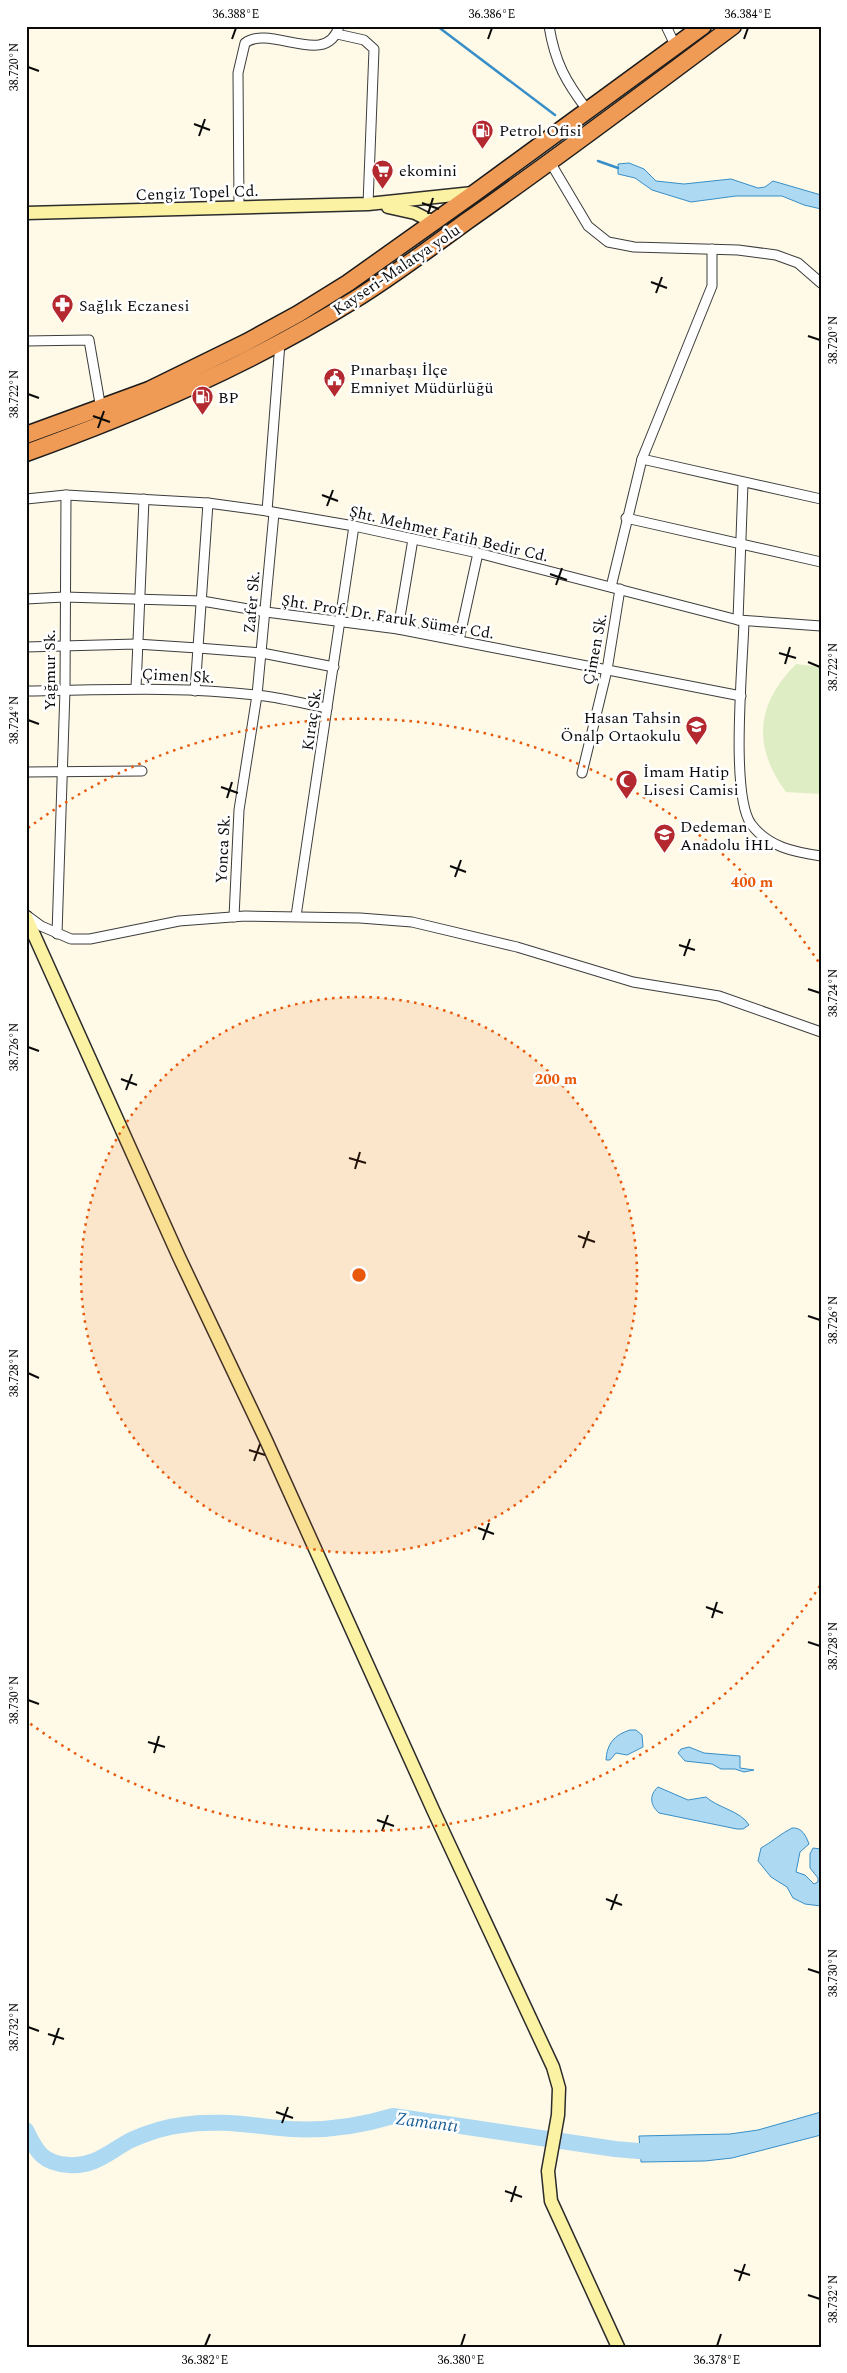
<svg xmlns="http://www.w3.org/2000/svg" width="847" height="2373" font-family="Spectral,serif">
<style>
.pitch{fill:#dfedc5}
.water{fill:#aed9f3;stroke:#388ec7}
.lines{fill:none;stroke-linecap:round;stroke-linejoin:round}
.stream{stroke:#388ec7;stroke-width:2.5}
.river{stroke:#aed9f3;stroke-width:16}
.street-casing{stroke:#3d3d3d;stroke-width:11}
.secondary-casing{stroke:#2c2c2c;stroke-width:15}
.highway-casing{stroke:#1b1b1b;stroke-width:19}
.street{stroke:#fff;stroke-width:9}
.secondary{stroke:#fcf2a4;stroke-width:12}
.highway{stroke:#ef9b55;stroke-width:16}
.ticks{fill:none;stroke:#0a0a0a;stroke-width:2}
.ring{fill:none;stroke:#e8590c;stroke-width:2.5;stroke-dasharray:2.5 5}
.labels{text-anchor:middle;stroke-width:5;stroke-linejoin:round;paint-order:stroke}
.poi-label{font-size:16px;fill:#0a0a0a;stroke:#fff;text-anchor:start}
.street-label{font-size:16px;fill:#0a0a0a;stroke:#fff}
.water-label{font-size:18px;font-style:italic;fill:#1a5f95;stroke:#fff}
.centre{fill:#e8590c;stroke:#fff;stroke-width:2.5}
.ring-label{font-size:15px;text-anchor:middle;font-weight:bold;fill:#e8590c;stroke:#fff;stroke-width:5;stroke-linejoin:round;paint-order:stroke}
.neatline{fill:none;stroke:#0a0a0a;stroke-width:2}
.ticks-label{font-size:12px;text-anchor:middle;fill:#0a0a0a}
</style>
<rect width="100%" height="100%" fill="#fefae7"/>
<!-- pitch -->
<path class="pitch" d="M796,664L821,667V794L786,792C752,746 756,704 796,664Z"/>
<!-- water -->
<g class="water">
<path d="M629,163L644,169L656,181L684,184L731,179L758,188L765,187L773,181L821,195V209L804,205L782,196H736L691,202L652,190L635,178L618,174V164Z"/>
<path d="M630,1730H636L642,1735L643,1747L627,1755L616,1753L610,1760H606C607,1744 614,1735 630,1730Z"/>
<path d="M689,1747L704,1753L740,1756V1768L754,1770L744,1772L735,1769H721L712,1764L685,1761L678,1753L681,1749Z"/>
<path d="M658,1787L688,1800L706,1797C718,1808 741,1811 749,1825L743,1829H737L659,1813C650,1805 649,1795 658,1787Z"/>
<path d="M792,1828C802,1827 806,1836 809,1844L800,1852L796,1872L805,1875L814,1884L818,1882V1878L810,1868V1854L813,1848L821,1849V1906L805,1904L793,1898L787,1887L771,1877L758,1861L761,1848C772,1842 780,1834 792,1828Z"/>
<path d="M821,2112V2135L732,2158L705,2161L641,2162L639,2136L730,2134L758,2130Z"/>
</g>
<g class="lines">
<!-- stream -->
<g class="stream">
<path d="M437,26L555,115"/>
<path d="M598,161L618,168"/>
</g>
<!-- river -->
<path class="river" d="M26,2130C37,2152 42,2163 69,2165C95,2167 110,2151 131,2140C147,2133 164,2127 182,2125C219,2119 254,2126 291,2129C326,2131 360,2126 393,2116L615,2149L662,2153"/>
<defs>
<g id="street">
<path d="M549,26C555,63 566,82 588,111"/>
<path d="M666,26L676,47"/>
<path d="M337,34L364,40L374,49L368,204"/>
<path d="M550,162L588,226L608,242L634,247L738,250L776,255L798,263L821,283"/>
<path d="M239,207L238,73L245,43C270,24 327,69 339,26"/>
<path d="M26,341L89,340L101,409"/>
<path d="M642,459L821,499"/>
<path d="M26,499L66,495L208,503L267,511L354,526L478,553L738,620L821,626"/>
<path d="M267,511L280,343"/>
<path d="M626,518L821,562"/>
<path d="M611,587L642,459L712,286V249"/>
<path d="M26,599L64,597L202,601L266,612L398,629L741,696"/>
<path d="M738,620L743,483"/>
<path d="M744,621C743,663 730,794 751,824C768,847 794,852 821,856"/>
<path d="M398,629L413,539"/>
<path d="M459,640L478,553"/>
<path d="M26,647L136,644L198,648L262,653L334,667"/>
<path d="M136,688L144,499"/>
<path d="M26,691C103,690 180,686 256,695C280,697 304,704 327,708"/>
<path d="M195,691L208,503"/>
<path d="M26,772L142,771"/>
<path d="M582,773L607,670L620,589"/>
<path d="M26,915L41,926L71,939H90L179,921L245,916L360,918L412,922L517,947L633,982L719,996L821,1032"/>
<path d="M296,916L354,526"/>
<path d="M234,917L239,810L257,695L274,513"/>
<path d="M57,934L65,690L66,495"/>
</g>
<g id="secondary">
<path d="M388,207L415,213L433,222"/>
<path d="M26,213L368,204L473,193"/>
<path d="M26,917L179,1257L265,1438L434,1812L553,2067L559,2088L558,2115L548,2171L551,2201L618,2347"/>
</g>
<g id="highway">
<path d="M26,435L149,390L247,342L298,314L348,283L476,192L703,26"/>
<path d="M26,453C142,411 249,365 354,300C393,276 430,248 467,221C557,158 645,92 733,26"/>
</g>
</defs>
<!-- street casing -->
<use href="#street" class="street-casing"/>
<!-- secondary casing -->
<use href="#secondary" class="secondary-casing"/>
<!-- highway casing -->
<use href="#highway" class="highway-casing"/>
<!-- street -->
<use href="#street" class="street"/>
<!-- secondary -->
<use href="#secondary" class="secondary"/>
<!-- highway -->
<use href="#highway" class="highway"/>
</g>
<!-- ticks -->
<path class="ticks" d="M232,39L236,28M488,39L492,28M744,39L748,28M28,67L39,71M194,124L210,130M199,136L205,119M422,203L439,209M428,214L433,198M651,282L667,288M656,293L662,277M808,336L820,340M28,394L39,398M93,416L110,422M98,428L104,411M322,495L338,501M327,506L333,490M550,574L567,580M556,585L562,568M779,653L796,658M808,662L820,667M785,664L790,647M28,720L39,724M221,787L238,793M227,798L232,782M450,866L466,872M455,877L461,860M679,945L695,950M684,956L690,939M808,989L820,993M28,1047L39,1051M121,1079L137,1085M126,1090L132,1074M349,1158L366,1163M355,1169L360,1152M578,1236L595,1242M583,1248L589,1231M808,1316L820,1320M28,1373L39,1378M249,1450L265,1455M254,1461L260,1444M478,1528L494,1534M483,1540L489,1523M706,1607L723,1613M712,1618L717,1602M808,1642L820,1646M28,1700L39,1704M148,1742L165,1747M154,1753L159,1736M377,1820L394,1826M382,1831L388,1815M606,1899L622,1905M611,1910L617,1894M808,1969L820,1973M28,2027L39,2031M48,2034L64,2039M53,2045L59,2028M276,2112L293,2118M282,2123L288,2107M505,2191L522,2197M511,2202L516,2186M734,2270L750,2275M739,2281L745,2264M808,2295L820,2299M205,2346L210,2334M461,2346L465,2334M717,2346L721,2334"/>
<!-- distance rings -->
<circle cx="359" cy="1275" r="278" fill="#e8590c" fill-opacity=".12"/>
<g class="ring">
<circle cx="359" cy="1275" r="278"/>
<path d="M820 1586A556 556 0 0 1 28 1722M28 828A556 556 0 0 1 820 964"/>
</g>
<!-- icons -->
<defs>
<symbol id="fuel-pin" viewBox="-11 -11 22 30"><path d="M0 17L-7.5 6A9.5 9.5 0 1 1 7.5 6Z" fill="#b3292f" stroke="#fff"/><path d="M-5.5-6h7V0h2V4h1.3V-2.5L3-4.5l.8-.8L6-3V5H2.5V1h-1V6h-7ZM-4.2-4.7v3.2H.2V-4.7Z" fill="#fff"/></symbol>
<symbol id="supermarket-pin" viewBox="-11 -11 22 30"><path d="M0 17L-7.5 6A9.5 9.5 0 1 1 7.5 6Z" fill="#b3292f" stroke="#fff"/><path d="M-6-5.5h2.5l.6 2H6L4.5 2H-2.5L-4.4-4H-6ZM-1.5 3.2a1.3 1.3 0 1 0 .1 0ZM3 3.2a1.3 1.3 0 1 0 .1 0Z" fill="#fff"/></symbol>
<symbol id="pharmacy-pin" viewBox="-11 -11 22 30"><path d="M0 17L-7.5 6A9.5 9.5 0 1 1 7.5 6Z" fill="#b3292f" stroke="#fff"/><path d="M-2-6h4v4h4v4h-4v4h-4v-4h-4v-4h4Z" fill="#fff"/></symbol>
<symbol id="civic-pin" viewBox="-11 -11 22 30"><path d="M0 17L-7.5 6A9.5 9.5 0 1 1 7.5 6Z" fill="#b3292f" stroke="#fff"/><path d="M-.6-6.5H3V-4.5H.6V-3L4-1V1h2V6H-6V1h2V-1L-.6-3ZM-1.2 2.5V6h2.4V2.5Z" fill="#fff"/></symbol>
<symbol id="school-pin" viewBox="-11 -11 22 30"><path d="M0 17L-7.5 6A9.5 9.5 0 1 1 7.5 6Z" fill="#b3292f" stroke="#fff"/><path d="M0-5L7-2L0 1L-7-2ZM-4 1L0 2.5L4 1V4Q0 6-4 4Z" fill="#fff"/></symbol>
<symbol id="mosque-pin" viewBox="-11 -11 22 30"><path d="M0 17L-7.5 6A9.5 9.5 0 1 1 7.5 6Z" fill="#b3292f" stroke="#fff"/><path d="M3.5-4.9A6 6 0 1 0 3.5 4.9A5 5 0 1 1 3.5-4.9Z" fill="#fff"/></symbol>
</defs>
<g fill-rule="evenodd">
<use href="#fuel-pin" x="470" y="118" width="25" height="34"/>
<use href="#supermarket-pin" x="370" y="158" width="25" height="34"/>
<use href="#pharmacy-pin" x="50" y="292" width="25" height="34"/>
<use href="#civic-pin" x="322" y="366" width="25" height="34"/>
<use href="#fuel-pin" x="190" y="384" width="25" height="34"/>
<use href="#school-pin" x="684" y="714" width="25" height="34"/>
<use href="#mosque-pin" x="614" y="768" width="25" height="34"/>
<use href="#school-pin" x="652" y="822" width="25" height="34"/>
</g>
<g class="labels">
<!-- poi labels -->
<g class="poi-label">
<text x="499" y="136">Petrol Ofisi</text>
<text x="399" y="176">ekomini</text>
<text x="79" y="311">Sağlık Eczanesi</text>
<text x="350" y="375">Pınarbaşı İlçe<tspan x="350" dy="18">Emniyet Müdürlüğü</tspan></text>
<text x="218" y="403">BP</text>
<text x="681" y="723" text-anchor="end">Hasan Tahsin<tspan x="681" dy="18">Önalp Ortaokulu</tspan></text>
<text x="643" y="777">İmam Hatip<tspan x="643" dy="18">Lisesi Camisi</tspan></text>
<text x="680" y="832">Dedeman<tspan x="680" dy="18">Anadolu İHL</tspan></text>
</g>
<!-- street labels -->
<g class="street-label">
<text transform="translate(197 192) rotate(-2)" y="6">Cengiz Topel Cd.</text>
<text transform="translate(396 269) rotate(-34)" y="6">Kayseri-Malatya yolu</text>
<text transform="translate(449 533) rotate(13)" y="6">Şht. Mehmet Fatih Bedir Cd.</text>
<text transform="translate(251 602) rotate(-85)" y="6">Zafer Sk.</text>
<text transform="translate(388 616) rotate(9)" y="6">Şht. Prof. Dr. Faruk Sümer Cd.</text>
<text transform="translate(594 649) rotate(-79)" y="6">Çimen Sk.</text>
<text transform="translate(49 670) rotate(-90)" y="6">Yağmur Sk.</text>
<text transform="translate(178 675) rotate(3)" y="6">Çimen Sk.</text>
<text transform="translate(311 719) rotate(-82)" y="6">Kıraç Sk.</text>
<text transform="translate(222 849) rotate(-87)" y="6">Yonca Sk.</text>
</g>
<!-- water labels -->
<g class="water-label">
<text transform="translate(427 2122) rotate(7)" y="6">Zamantı</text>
</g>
</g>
<circle cx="359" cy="1275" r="8" class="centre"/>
<g class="ring-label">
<text x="752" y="887">400 m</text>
<text x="556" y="1084">200 m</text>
</g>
<!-- border -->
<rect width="847" height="2373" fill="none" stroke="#ffffff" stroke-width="55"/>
<rect x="28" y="28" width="792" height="2318" class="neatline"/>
<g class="ticks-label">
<text x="236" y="18">36.388°E</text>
<text x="492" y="18">36.386°E</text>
<text x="748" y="18">36.384°E</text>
<text transform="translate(14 67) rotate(-90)" y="4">38.720°N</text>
<text transform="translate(833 340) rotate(-90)" y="4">38.720°N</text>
<text transform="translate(14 394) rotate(-90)" y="4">38.722°N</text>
<text transform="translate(833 667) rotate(-90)" y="4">38.722°N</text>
<text transform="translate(14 720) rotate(-90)" y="4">38.724°N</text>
<text transform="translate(833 993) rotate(-90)" y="4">38.724°N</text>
<text transform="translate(14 1047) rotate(-90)" y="4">38.726°N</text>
<text transform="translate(833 1320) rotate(-90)" y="4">38.726°N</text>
<text transform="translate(14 1373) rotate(-90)" y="4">38.728°N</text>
<text transform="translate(833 1646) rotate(-90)" y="4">38.728°N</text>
<text transform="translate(14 1700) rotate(-90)" y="4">38.730°N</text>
<text transform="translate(833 1973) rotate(-90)" y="4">38.730°N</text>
<text transform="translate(14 2027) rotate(-90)" y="4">38.732°N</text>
<text transform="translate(833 2299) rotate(-90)" y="4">38.732°N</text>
<text x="205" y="2364">36.382°E</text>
<text x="461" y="2364">36.380°E</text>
<text x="717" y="2364">36.378°E</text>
</g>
</svg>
